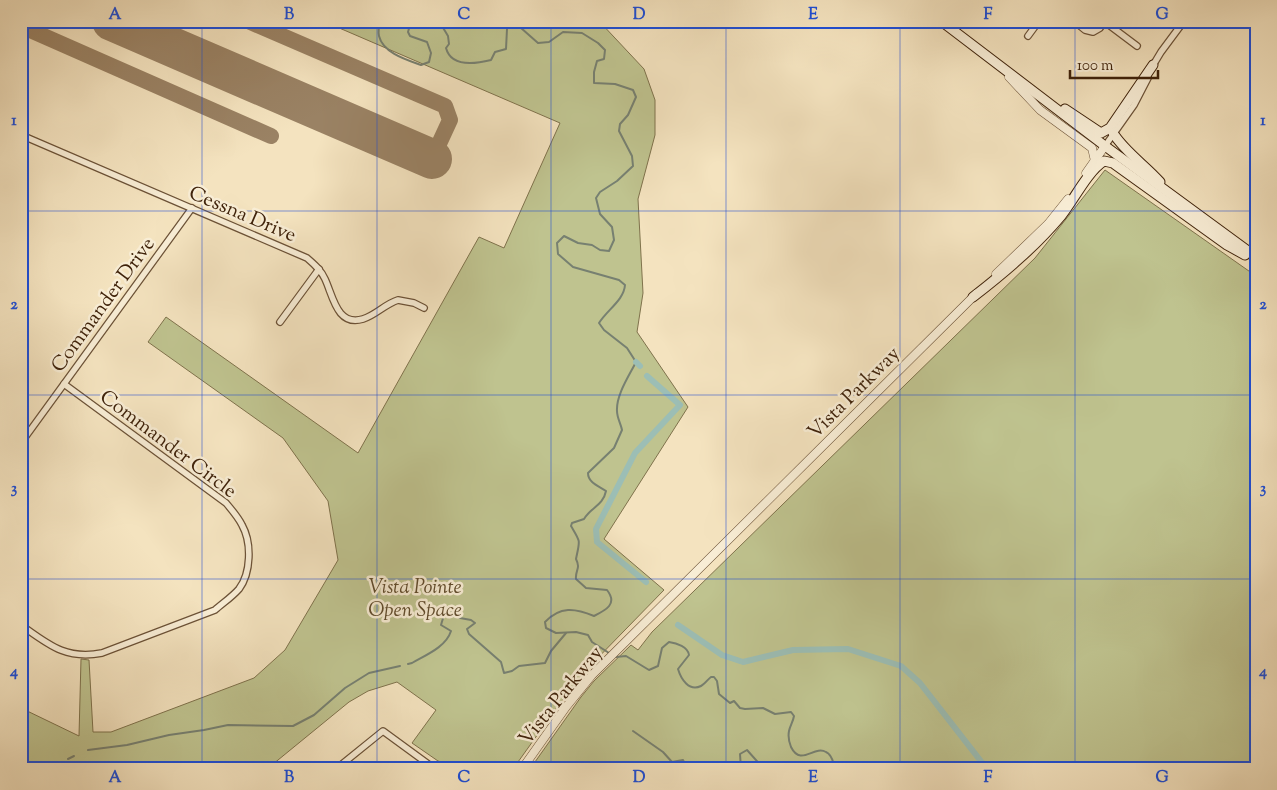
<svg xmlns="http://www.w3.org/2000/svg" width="1277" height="790" font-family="'Sorts Mill Goudy',serif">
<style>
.green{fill:#bfc38f;stroke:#7f724c}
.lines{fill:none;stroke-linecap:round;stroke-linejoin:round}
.stream{stroke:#778071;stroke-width:2}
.canal{stroke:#9cbeb5;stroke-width:6}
.taxiway{stroke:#9a8264;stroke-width:16}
.runway{stroke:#9a8264;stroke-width:40}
.minor-casing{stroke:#6c5237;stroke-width:8}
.tertiary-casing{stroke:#6c5237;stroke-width:9}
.secondary-casing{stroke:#3f220a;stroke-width:11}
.minor{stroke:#f8edd5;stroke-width:5.5}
.tertiary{stroke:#f8edd5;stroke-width:8}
.secondary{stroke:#f8edd5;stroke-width:9}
.grid{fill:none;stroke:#1d4ed8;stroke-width:1;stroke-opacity:0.55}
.labels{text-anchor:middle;stroke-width:5;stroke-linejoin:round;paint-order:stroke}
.street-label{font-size:20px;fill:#3f220a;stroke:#f8edd5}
.park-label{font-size:20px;font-style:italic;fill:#5f4a2b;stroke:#f8edd5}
.neatline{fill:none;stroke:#1d4ed8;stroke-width:2}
.grid-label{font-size:16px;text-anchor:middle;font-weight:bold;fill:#1d4ed8}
</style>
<rect width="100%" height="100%" fill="#f4e3bf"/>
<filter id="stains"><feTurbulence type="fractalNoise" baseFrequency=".004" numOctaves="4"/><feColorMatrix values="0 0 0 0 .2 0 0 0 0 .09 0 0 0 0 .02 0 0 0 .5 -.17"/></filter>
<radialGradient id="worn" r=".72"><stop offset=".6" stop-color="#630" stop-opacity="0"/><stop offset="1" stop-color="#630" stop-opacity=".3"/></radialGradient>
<!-- green -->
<g class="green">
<path d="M323,21H599L644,69L655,100V135L638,199L643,293L637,332L688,407L604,539L664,590L585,671L563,699L513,769H452L451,765L438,761L412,743L436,710L397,682L368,691L349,702L267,769H21V708L79,736L81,659L89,660L93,732H111L254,678L285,650L338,560L328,501L283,438L148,342L166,317L358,453L479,237L504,248L560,123Z"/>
<path d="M1105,170L1256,276V769H530L581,697L594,681L631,645L638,650L652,632L1035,258Z"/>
</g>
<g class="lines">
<!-- stream -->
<g class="stream">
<path d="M369,21L379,24C379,28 378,32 379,36C383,53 407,60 421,65L429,62L431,53L427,42L410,36L408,32L410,25L417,21"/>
<path d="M439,21L448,36L449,44L446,48C451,67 475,64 491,60L495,52L506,49L507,29L511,23L517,22L521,28L538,43L549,42L563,32L582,33L598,43L605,50L604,59L597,61L594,72V83L615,84L633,90L636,97L628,115L620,124L619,131L632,156L633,166L617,181L600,192L596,198L600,214L612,227L614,240L609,251L600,250L592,245L578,243L564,236L557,243L558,254L573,267L619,280L625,285C624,300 607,310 599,323L604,330L627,348L636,362C629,376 616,395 617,411C617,418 621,424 622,430L614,448L588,473C588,483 599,486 606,491C603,506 591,507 584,519L572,523L571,526C581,543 580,539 576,559C581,569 575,570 576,579L586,588L607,590C618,604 606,610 594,616C575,608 560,606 545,622L546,628L556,633L576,632L588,635L592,642L609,653"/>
<path d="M614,656L616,657L626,656L649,670L658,666L662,648L669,642C677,643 688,647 689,655L678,669C681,679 689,692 701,686C705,684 708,679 711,677H714L717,681L719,694L730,703L734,701L740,708L745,709L763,708L775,714L791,712L794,716C793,722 790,726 789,731C788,736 789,742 791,747C801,767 814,745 826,752C831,754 834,764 835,769"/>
<path d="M408,664L412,663C426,655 446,647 451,631L441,625L446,608H449L460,618L471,620L475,623L467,629L469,634L501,662L504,673L512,671L519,666L545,663L551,651L566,633"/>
<path d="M633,731L663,752L672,762L683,760L687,769"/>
<path d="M88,750L127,745L169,735L204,730L228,725L293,726L314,715L345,688L369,673L400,666"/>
<path d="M68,759L74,756"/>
<path d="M741,769L740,754L747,750L764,769"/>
</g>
<!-- canal -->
<g class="canal">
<path d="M636,362L640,366"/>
<path d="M646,582L597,542L596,529L635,453L680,405L647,376"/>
<path d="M678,625L722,655L743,662L793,650L848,649L901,666L920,683L987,769"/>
</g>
<!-- taxiway -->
<g class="taxiway">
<path d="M248,21L445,106L450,120L432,159"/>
<path d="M21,26L271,136"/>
</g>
<!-- runway -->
<path class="runway" d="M112,21L432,159"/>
<defs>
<g id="minor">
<path d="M1074,21L1085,30L1093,32L1100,28L1105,21"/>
<path d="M1105,22L1137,46"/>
<path d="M1028,36L1039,21"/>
<path d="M1152,67L1161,52L1184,21"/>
<path d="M21,135L307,258C314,264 321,270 325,279C333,296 337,327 363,319C376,315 385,304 398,300L414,303L424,308"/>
<path d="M1105,146L1134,105L1148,78"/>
<path d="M280,322L319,269"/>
<path d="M21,443L192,208"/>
<path d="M21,625C49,645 66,660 102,653L215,610C223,603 232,597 239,589C251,573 252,543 242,525C238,517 232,510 226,503L64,384"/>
<path d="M336,769L383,731L435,769"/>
</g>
<g id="tertiary">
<path d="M1009,77L1040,110L1092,148L1095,161"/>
<path d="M1086,173L1105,146"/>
<path d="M996,274L1048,224L1068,199"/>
<path d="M522,769L566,707L592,675L976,294"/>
</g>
<g id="secondary">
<path d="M941,21L1105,146L1256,257"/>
<path d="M1065,109L1101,133L1110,128L1153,65"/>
<path d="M1113,133C1125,152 1145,165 1160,182"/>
<path d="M973,297C1005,272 1035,247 1061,216C1074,200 1087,172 1104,161L1113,163L1227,245L1245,255"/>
</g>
</defs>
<!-- minor casing -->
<use href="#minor" class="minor-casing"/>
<!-- tertiary casing -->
<use href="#tertiary" class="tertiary-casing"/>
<!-- secondary casing -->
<use href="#secondary" class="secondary-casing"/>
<!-- minor -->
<use href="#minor" class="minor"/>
<!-- tertiary -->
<use href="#tertiary" class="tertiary"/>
<!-- secondary -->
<use href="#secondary" class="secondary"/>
</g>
<!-- grid -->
<path class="grid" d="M202,21V769M377,21V769M551,21V769M726,21V769M900,21V769M1075,21V769M21,211H1256M21,395H1256M21,579H1256"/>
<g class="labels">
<!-- street labels -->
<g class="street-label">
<text transform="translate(243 213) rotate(23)" y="7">Cessna Drive</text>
<text transform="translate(102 304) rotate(-54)" y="7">Commander Drive</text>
<text transform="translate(853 392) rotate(-45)" y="7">Vista Parkway</text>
<text transform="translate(169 443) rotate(37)" y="7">Commander Circle</text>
<text transform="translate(560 695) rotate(-51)" y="7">Vista Parkway</text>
</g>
<!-- park labels -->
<g class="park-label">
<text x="415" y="593">Vista Pointe<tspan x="415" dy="23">Open Space</tspan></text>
</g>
</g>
<!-- margin -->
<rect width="1277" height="790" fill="none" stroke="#f4e3bf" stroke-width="55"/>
<!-- scale -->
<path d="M1070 70v8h88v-8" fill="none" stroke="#3f220a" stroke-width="2.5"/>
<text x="1077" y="70" font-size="15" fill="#3f220a" stroke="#f8edd5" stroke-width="4" paint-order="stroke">100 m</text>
<rect x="28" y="28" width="1222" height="734" class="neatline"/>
<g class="grid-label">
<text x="115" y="19">A</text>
<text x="289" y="19">B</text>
<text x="464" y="19">C</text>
<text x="639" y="19">D</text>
<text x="813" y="19">E</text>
<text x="988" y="19">F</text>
<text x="1162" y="19">G</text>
<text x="14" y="125">1</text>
<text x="1263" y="125">1</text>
<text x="14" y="309">2</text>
<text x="1263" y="309">2</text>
<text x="14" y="493">3</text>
<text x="1263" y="493">3</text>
<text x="14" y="676">4</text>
<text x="1263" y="676">4</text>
<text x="115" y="782">A</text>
<text x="289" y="782">B</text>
<text x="464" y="782">C</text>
<text x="639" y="782">D</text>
<text x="813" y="782">E</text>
<text x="988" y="782">F</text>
<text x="1162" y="782">G</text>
</g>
<rect width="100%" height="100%" filter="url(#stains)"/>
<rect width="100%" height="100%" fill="url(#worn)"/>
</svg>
